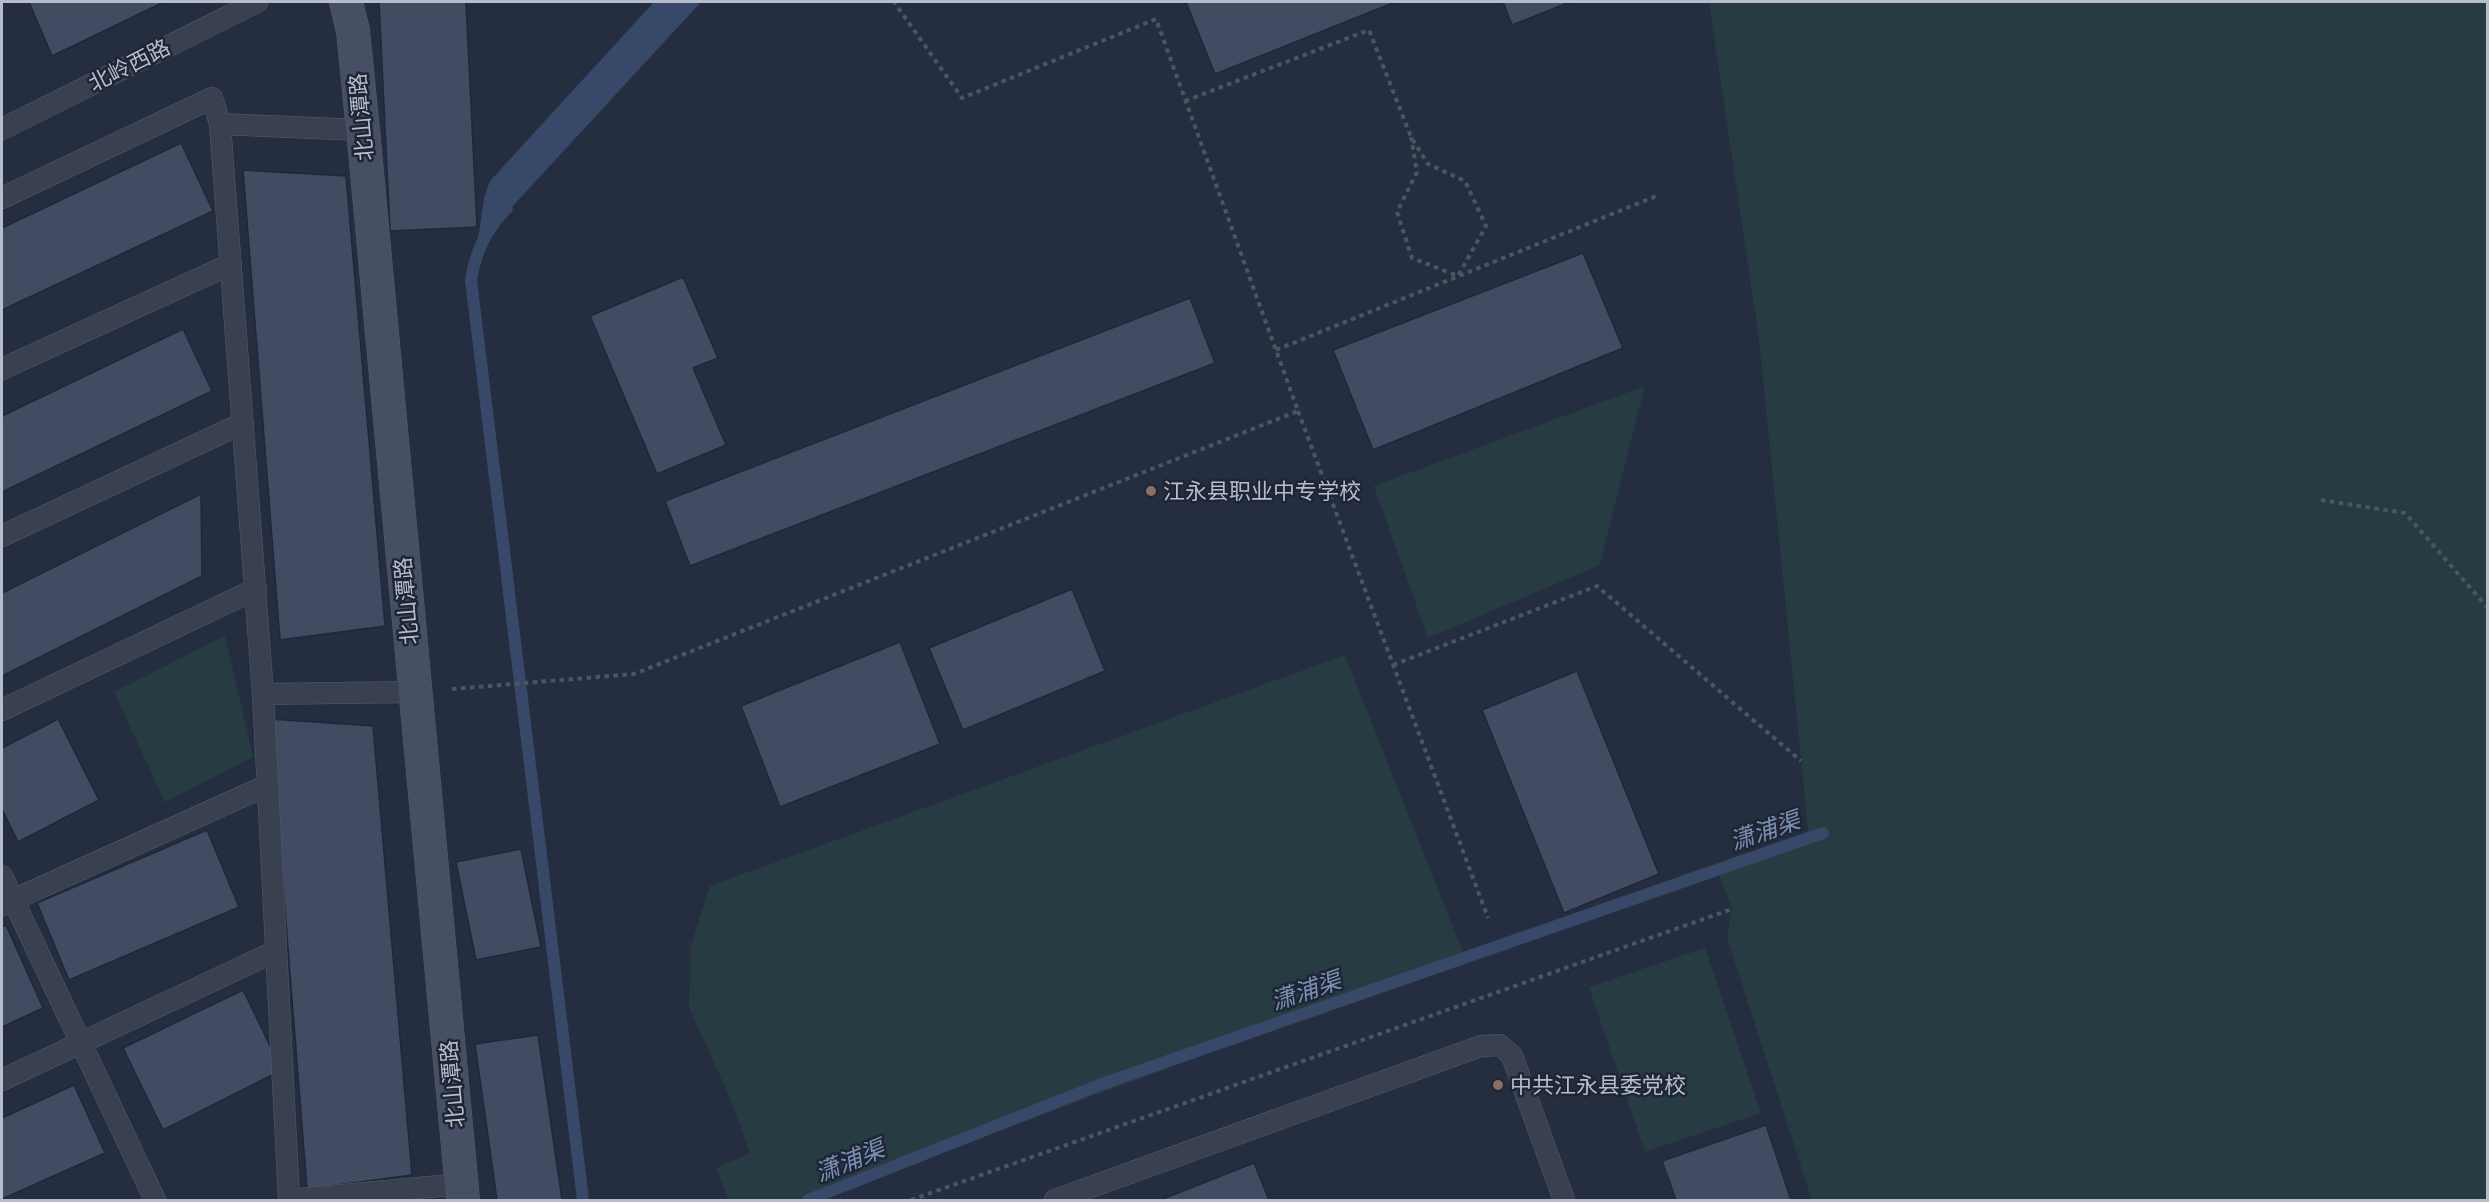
<svg xmlns="http://www.w3.org/2000/svg" width="2489" height="1202" font-family="'PT Sans Narrow','Noto Sans SC',sans-serif">
<style>
.green{fill:#273c42}
.water{fill:#384869}
.lines{fill:none;stroke-linecap:round;stroke-linejoin:round}
.stream{stroke:#384869;stroke-width:12}
.building{fill:#414b61;stroke:#202838;stroke-width:1.5}
.lane-casing{stroke:#545c6b;stroke-width:22}
.secondary-casing{stroke:#545c6b;stroke-width:34}
.path{stroke:#45595f;stroke-width:4;stroke-dasharray:4.5 4.5;stroke-linecap:butt}
.lane{stroke:#394151;stroke-width:21}
.secondary{stroke:#474f64;stroke-width:33}
.education-dot{fill:#8d6e63;stroke:#1e2636;stroke-width:2}
.labels{text-anchor:middle;stroke-width:5;stroke-linejoin:round;paint-order:stroke}
.street-label{font-size:22px;fill:#b6bccb;stroke:#1e2636}
.poi-label{font-size:22px;fill:#b6bccb;stroke:#1e2636;text-anchor:start}
.water-label{font-size:24px;font-style:italic;fill:#7d8eb3;stroke:#1e2636}
</style>
<rect width="100%" height="100%" fill="#252e41"/>
<!-- green -->
<g class="green">
<path d="M1709,2H2487V1200H1812L1727,938L1732,909L1717,869L1809,838L1759,339Z"/>
<path d="M1645,386L1600,565L1428,638L1374,486Z"/>
<path d="M225,636L253,757L165,802L114,692Z"/>
<path d="M1345,655L1465,958L812,1200H729L716,1168L750,1153L730,1098L689,1007L691,945L710,886Z"/>
<path d="M1705,948L1761,1113L1645,1152L1589,987Z"/>
</g>
<!-- water -->
<path class="water" d="M654,2H701L500,220H496L476,254L484,198L490,181Z"/>
<g class="lines">
<!-- stream -->
<g class="stream">
<path d="M507,208C486,230 476,250 471,280L583,1200"/>
<path d="M808,1200L1102,1084L1823,833"/>
</g>
</g>
<!-- building -->
<g class="building">
<path d="M29,2H164L52,56Z"/>
<path d="M379,2H466L477,227L390,231Z"/>
<path d="M1186,2H1395L1215,74Z"/>
<path d="M1503,2H1570L1512,25Z"/>
<path d="M181,143L213,211L2,310V228Z"/>
<path d="M243,170L346,176L385,626L280,640Z"/>
<path d="M1583,253L1623,348L1373,450L1333,350Z"/>
<path d="M683,277L718,358L693,368L726,445L657,474L590,316Z"/>
<path d="M1190,298L1215,363L690,566L665,501Z"/>
<path d="M183,329L212,391L2,492V416Z"/>
<path d="M201,494L202,576L2,676V593Z"/>
<path d="M1072,589L1105,671L963,730L929,648Z"/>
<path d="M900,642L940,744L780,807L741,706Z"/>
<path d="M1577,671L1659,874L1564,913L1482,710Z"/>
<path d="M58,719L99,800L18,842L2,809V748Z"/>
<path d="M270,719L373,726L412,1175L307,1189Z"/>
<path d="M207,830L239,907L69,980L37,903Z"/>
<path d="M521,849L541,947L476,960L456,862Z"/>
<path d="M6,925L43,1008L2,1027V927Z"/>
<path d="M243,990L282,1070L163,1130L123,1048Z"/>
<path d="M538,1035L562,1200H497L475,1044Z"/>
<path d="M74,1085L105,1153L2,1199V1118Z"/>
<path d="M1766,1125L1791,1200H1676L1662,1161Z"/>
<path d="M1254,1163L1269,1200H1160Z"/>
</g>
<g class="lines">
<defs>
<g id="lane">
<path d="M2,129L257,2"/>
<path d="M363,130L220,124L263,694L415,692"/>
<path d="M2,198L212,98L220,124"/>
<path d="M2,369L231,264"/>
<path d="M2,536L243,423"/>
<path d="M263,694L289,1200L461,1184"/>
<path d="M2,710L256,589"/>
<path d="M2,876L155,1200"/>
<path d="M2,905L268,785"/>
<path d="M2,1080L276,951"/>
<path d="M1055,1200L1481,1046L1500,1045L1512,1056L1564,1200"/>
</g>
<path id="secondary" d="M346,2L353,31L363,130L463,1200"/>
</defs>
<!-- lane casing -->
<use href="#lane" class="lane-casing"/>
<!-- secondary casing -->
<use href="#secondary" class="secondary-casing"/>
<!-- path -->
<g class="path">
<path d="M1185,101L1369,30L1411,137L1428,164L1465,181L1486,226L1458,276L1412,258L1397,212L1417,172L1411,137"/>
<path d="M1276,350L1659,195"/>
<path d="M1298,411L1488,918"/>
<path d="M2321,500L2405,513L2488,608"/>
<path d="M1393,665L1597,586L1801,761"/>
<path d="M452,689L634,674L1298,411L1156,19L962,98L894,2"/>
<path d="M911,1200L1732,909"/>
</g>
<!-- lane -->
<use href="#lane" class="lane"/>
<!-- secondary -->
<use href="#secondary" class="secondary"/>
</g>
<!-- markers -->
<g class="education-dot">
<circle cx="1151" cy="491" r="6"/>
<circle cx="1498" cy="1085" r="6"/>
</g>
<g class="labels">
<!-- street labels -->
<g class="street-label">
<text transform="translate(129 65) rotate(-27)" y="8">北岭西路</text>
<text transform="translate(361 117) rotate(-95)" y="8">北山潭路</text>
<text transform="translate(406 601) rotate(-95)" y="8">北山潭路</text>
<text transform="translate(452 1084) rotate(-95)" y="8">北山潭路</text>
</g>
<!-- poi labels -->
<g class="poi-label">
<text x="1163" y="499">江永县职业中专学校</text>
<text x="1510" y="1093">中共江永县委党校</text>
</g>
<!-- water labels -->
<g class="water-label">
<text transform="translate(1765 831) rotate(-19)" y="8">潇浦渠</text>
<text transform="translate(1306 991) rotate(-19)" y="8">潇浦渠</text>
<text transform="translate(850 1161) rotate(-22)" y="8">潇浦渠</text>
</g>
</g>
<!-- border -->
<rect width="2489" height="1202" fill="none" stroke="#b6bccb" stroke-width="6"/>
</svg>
